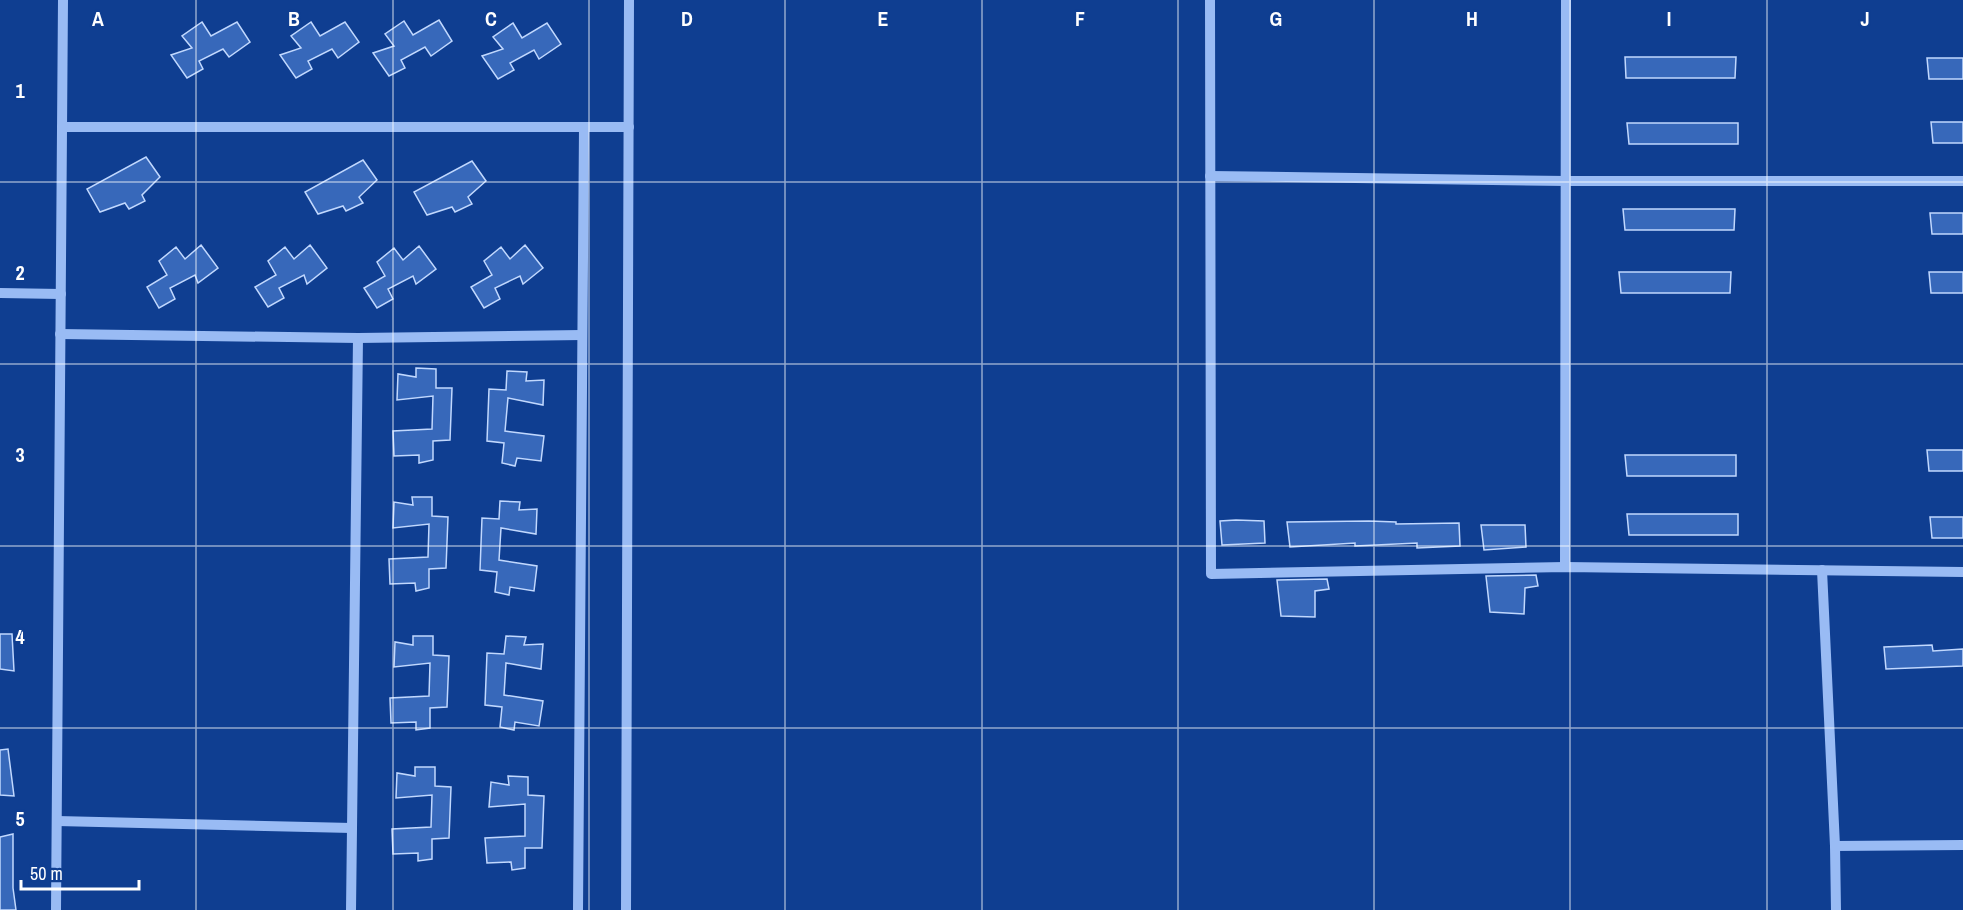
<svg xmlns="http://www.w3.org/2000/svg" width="1963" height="910" font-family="'Archivo Narrow',sans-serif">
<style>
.building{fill:#3768ba;stroke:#c1d8fe;stroke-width:1.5}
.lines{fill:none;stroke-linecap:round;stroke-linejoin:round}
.minor{stroke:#99bbf4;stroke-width:10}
.grid{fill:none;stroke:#fff;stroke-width:1.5;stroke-opacity:0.55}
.grid-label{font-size:20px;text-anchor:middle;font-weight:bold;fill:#fff;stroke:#0f3e91;stroke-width:4.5;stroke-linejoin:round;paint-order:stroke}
</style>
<rect width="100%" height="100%" fill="#0f3e91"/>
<!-- building -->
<g class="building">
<path d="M439,20L452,41L431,56L425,47L401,60L405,68L389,76L373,53L394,46L385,34L404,21L413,35Z"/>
<path d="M202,22L211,36L237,22L250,42L229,57L223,49L199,61L203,69L187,78L171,55L192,48L182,36Z"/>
<path d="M311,22L320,36L345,22L359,42L338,58L332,49L308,61L312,69L296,78L280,55L301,48L291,36Z"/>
<path d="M513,23L522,38L547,23L561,44L539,59L534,50L510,63L514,70L498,79L482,56L503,49L493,37Z"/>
<path d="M1625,57H1736L1735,78H1626Z"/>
<path d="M1927,58H1963V79H1929Z"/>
<path d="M1931,122H1963V143H1933Z"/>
<path d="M1627,123H1738V144H1629Z"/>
<path d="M146,157L160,177L142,195L145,201L129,209L125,203L100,212L87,189Z"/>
<path d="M363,160L377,180L359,197L363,203L346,211L343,206L318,214L305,192Z"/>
<path d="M472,161L486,181L468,197L472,204L455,212L452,207L427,215L414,192Z"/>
<path d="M1623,209H1735L1734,230H1625Z"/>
<path d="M1930,213H1963V234H1932Z"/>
<path d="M201,245L218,268L198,283L195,275L170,288L175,299L159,308L147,287L167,275L159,261L176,247L185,259Z"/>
<path d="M310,245L327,268L307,284L304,275L279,288L284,298L268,307L255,287L276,275L268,261L285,247L294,259Z"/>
<path d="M525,245L543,268L523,284L520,276L495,288L500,299L484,308L471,287L492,275L484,261L501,247L510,259Z"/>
<path d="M419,246L436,269L416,284L413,276L388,289L393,299L377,308L364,288L385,276L377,262L394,248L403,260Z"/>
<path d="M1619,272H1731L1730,293H1621Z"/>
<path d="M1929,272H1963V293H1931Z"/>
<path d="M416,368L436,369V388H452L450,440L433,441V460L419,463V455L394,456L393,431L432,429L433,396L397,400L398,374L416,377Z"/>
<path d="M507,371L527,372L526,381L544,380L543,405L508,398L505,431L544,436L541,461L517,458L515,466L502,463L504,443L487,441L489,389L506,390Z"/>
<path d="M1927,450H1963V471H1929Z"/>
<path d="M1625,455H1736V476H1627Z"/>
<path d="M412,497H432V516L448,517L446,568L429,569V588L416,591L415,583L390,584L389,559L428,557L429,524L393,528L394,502L413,505Z"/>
<path d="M500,501L520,502L519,510L537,509L536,534L501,528L499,560L537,566L534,591L510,587L509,595L495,592L497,572L480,570L482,518L499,519Z"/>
<path d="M1627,514H1738V535H1629Z"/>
<path d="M1930,517H1963V538H1932Z"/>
<path d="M1236,520L1264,521L1265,543L1222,545L1220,521Z"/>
<path d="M1369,521L1396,522V524L1459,523L1460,546L1417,548V543L1355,546V543L1290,547L1287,522Z"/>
<path d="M1481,525H1525L1526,547L1484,550Z"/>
<path d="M1536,575L1538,586L1525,588L1524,614L1490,612L1486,576Z"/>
<path d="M1327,579L1329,589L1315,591V617L1281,616L1277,580Z"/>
<path d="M0,634H12L14,671L0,669Z"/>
<path d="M413,636H433V655L449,656L447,707L430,708V728L416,730V722L391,723L390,698L429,696L430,663L394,667L395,642L413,645Z"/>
<path d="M506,636L526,637L524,645L543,644L541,669L506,663L504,695L543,701L539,726L515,722L514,730L500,727L502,707L485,705L487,653L504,654Z"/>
<path d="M1932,645L1933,651L1963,649V666L1886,669L1884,647Z"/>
<path d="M8,749L14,796L0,795V750Z"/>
<path d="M415,767H435V786L451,787L449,838L432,839V859L418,861V853L393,854L392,829L431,827L432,795L396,798L397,773L415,776Z"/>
<path d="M508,776L528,777V795L544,796L542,848H525V868L512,870L511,862L487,863L485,838L525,836V804L489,807L491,782L509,785Z"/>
<path d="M13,834V888L16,910H0V837Z"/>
</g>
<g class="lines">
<!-- minor -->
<g class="minor">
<path d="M1210,0L1211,574L1565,567L1963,572"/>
<path d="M62,127H629"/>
<path d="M1210,176L1566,181H1963"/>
<path d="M0,293L61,294"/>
<path d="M60,334L358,338L582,335"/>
<path d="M1565,567L1566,0"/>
<path d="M1822,570L1835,846L1836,910"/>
<path d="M57,821L352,828"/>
<path d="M1835,846L1963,845"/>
<path d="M56,910L63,0"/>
<path d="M351,910L358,338"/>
<path d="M578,910L584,127"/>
<path d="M626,910L629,0"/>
</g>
</g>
<!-- grid -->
<path class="grid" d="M196,0V910M393,0V910M589,0V910M785,0V910M982,0V910M1178,0V910M1374,0V910M1570,0V910M1767,0V910M0,182H1963M0,364H1963M0,546H1963M0,728H1963"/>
<g class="grid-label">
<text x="98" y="26">A</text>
<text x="294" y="26">B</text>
<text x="491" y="26">C</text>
<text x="687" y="26">D</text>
<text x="883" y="26">E</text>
<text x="1080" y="26">F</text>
<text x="1276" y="26">G</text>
<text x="1472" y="26">H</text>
<text x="1669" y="26">I</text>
<text x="1865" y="26">J</text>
<text x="20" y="98">1</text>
<text x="20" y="280">2</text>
<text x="20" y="462">3</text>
<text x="20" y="644">4</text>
<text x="20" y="826">5</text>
</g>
<!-- scale -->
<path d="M21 880v9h118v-9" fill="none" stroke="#ffffff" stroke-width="3"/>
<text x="30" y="880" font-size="18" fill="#ffffff" stroke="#0f3e91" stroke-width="4.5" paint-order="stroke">50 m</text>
</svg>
